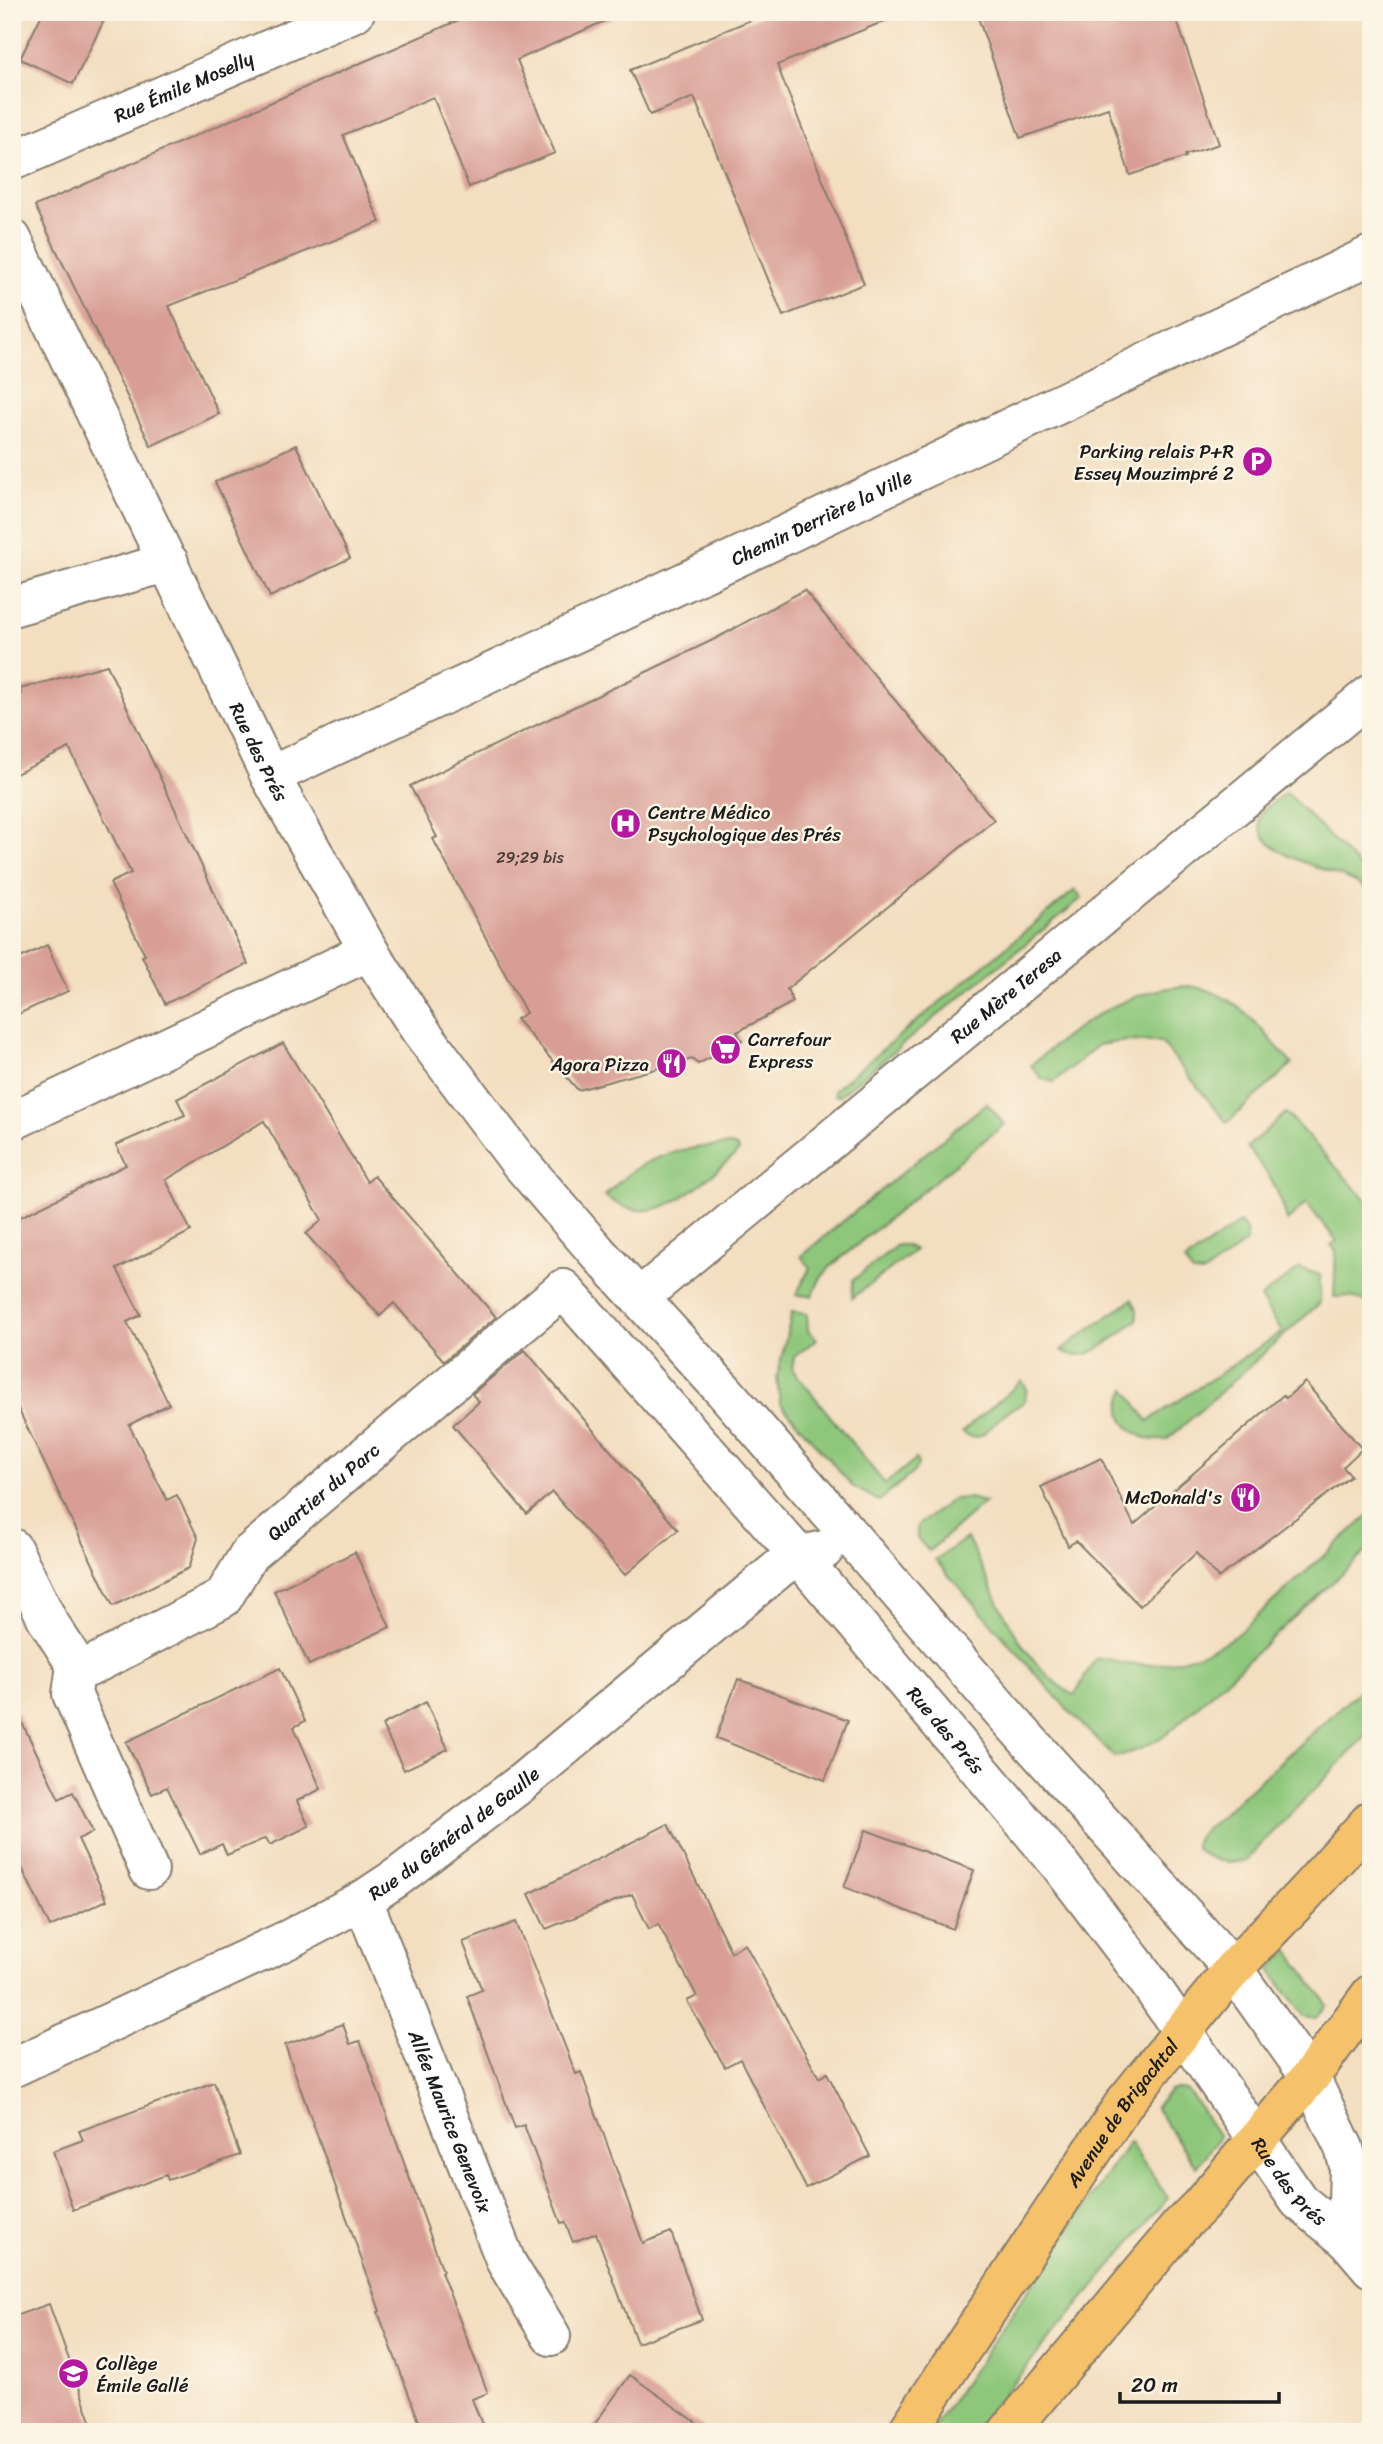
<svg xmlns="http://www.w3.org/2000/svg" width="1383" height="2444" font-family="Sriracha,sans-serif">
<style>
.green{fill:#8ec77b;stroke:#55724c;stroke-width:2}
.building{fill:#d89e95}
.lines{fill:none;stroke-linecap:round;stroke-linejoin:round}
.minor-casing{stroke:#887d6e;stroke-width:42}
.major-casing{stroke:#887d6e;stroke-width:42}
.minor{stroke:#fff;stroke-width:38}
.major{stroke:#f5c16b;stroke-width:38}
.labels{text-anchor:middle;stroke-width:5;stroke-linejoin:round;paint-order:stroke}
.number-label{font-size:16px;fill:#4b3c3a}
.street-label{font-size:19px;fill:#1c1c1c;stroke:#fcf5e5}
.poi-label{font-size:19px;fill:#1c1c1c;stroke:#fcf5e5;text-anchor:end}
</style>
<rect width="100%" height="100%" fill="#fcf5e5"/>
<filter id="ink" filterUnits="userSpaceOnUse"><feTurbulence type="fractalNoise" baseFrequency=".0143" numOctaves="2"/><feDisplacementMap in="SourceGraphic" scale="14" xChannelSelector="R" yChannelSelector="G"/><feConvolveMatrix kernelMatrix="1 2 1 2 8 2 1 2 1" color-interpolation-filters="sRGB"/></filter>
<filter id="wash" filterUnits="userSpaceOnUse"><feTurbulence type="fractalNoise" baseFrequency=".00686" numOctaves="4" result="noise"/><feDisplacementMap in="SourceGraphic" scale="28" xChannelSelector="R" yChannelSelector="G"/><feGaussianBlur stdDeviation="1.57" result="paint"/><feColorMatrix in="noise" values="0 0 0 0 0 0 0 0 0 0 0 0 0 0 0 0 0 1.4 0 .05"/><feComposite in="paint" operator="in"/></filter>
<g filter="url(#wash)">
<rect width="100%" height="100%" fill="#f3dec0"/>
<!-- green -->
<g class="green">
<path d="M1286,792L1371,879V895C1367,891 1363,886 1359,884C1332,868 1246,856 1261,812Z"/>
<path d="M1075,890L1082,898L839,1096L834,1095L835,1089Z"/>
<path d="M1189,986C1239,993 1260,1029 1292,1064L1227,1123L1161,1042L1125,1041L1098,1045L1054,1082L1042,1079L1031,1065C1078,1025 1124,989 1189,986Z"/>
<path d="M987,1103L1004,1124L830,1267L820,1279L812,1296L796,1295L810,1268L801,1256Z"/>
<path d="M1286,1113L1371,1205V1303L1349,1296L1334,1297L1336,1251L1331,1245L1337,1241L1306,1203L1287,1221C1280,1189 1267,1172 1247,1147Z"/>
<path d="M731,1145L737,1147L739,1151L735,1155C697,1186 654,1235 605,1196C614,1187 623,1177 634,1170C663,1151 697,1146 731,1145Z"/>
<path d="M1240,1222C1246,1229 1249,1234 1245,1243L1203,1274L1193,1273L1184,1262Z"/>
<path d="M897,1245H905L915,1250L852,1298L853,1280Z"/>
<path d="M1300,1268L1320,1275V1303L1167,1440C1137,1443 1109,1421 1126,1389L1148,1421L1282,1332L1260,1298Z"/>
<path d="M1132,1299L1137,1309V1320C1117,1335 1086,1368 1061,1350Z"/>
<path d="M792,1312L807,1314L808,1331L817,1339L794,1357L792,1369L885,1484L916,1459L918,1464L915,1471L879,1501L852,1486L780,1403L777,1377Z"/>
<path d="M1022,1381L1027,1389L1024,1402C1018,1407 1010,1409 1004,1414C991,1425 980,1447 962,1432Z"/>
<path d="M969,1498L985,1502L929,1551L917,1538V1526L953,1499Z"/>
<path d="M1371,1513V1547L1167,1734L1141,1749L1114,1757L1066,1708L935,1560L967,1538C998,1597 1016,1659 1074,1696L1095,1659C1107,1657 1115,1663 1127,1664C1166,1668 1205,1656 1236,1635Z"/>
<path d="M1371,1680V1731L1245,1861C1226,1864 1211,1861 1195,1848V1842L1199,1835Z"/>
<path d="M1288,1950L1328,2005L1316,2018L1304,2016L1270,1970Z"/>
<path d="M1178,2089L1186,2090L1191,2095L1218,2135L1217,2140L1196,2167L1155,2107L1170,2091Z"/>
<path d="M1129,2142L1168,2198L972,2432H931Z"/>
</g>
<g id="blocks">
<!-- building -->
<g class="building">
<path d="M43,12H108L73,84L20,59Z"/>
<path d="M477,12H625L517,60L555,153L469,187L433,97L343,135L380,222L169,306L219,414L151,446L35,206Z"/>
<path d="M770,12L902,14L777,65L864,284L783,316L694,97L650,115L630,70Z"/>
<path d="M976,12H1174L1219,144L1185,155L1186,157L1130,175L1108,108L1020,138Z"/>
<path d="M296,445L350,558L270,597L215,482Z"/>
<path d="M804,590L994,820L787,989L793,1002L737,1032L742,1041L698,1064L692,1059L578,1090L516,1019L526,1013L433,839L437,837L410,786L717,638Z"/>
<path d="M107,665L248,964L165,1004L142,956L145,955L110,883L131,873L69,748L12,776V700L21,695L20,689Z"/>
<path d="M47,945L68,991L12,1017V962Z"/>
<path d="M283,1043L367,1182L374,1176L496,1317L444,1361L394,1303L380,1316L306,1234L322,1220L264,1121L166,1180L191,1231L117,1269L141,1315L127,1322L169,1404L129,1425L167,1500L177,1495L198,1538L189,1568L113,1606L12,1396V1221L126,1165L116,1145L185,1115L177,1099Z"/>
<path d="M525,1350L678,1530L625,1575L552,1492L527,1514L453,1425L479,1402L472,1394Z"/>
<path d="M1305,1382L1362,1449L1343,1467L1351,1476L1218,1578L1196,1553L1140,1606L1076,1541L1068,1546L1041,1487L1101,1458L1134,1525L1283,1395L1286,1398Z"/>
<path d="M355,1552L390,1627L309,1665L274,1591Z"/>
<path d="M280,1668L305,1721L294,1727L321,1789L297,1801L309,1826L270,1845L266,1838L227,1855L222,1844L200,1854L167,1787L152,1794L126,1742Z"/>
<path d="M738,1679L848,1720L825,1780L716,1738Z"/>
<path d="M12,1702L59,1799L73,1792L93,1832L78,1839L107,1900L50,1927L12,1847Z"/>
<path d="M426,1702L448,1749L404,1770L382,1725Z"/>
<path d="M668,1824L731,1952L745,1944L819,2078L827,2073L870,2156L806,2188L740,2059L725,2067L687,2001L697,1996L658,1924L649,1929L632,1894L546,1929L529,1894Z"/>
<path d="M866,1830L974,1870L953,1929L844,1887Z"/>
<path d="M516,1922L576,2074L581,2072L643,2243L671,2232L702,2320L637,2343L596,2233L573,2242L565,2222L561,2223L524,2125L515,2128L467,1996L482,1990L463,1942Z"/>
<path d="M343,2024L350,2044L360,2041L443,2271L441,2272L488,2393L472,2399L485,2432H423L378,2312L380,2311L285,2045Z"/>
<path d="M214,2082L240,2155L168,2180L166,2175L73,2210L53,2151L83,2140L79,2131Z"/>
<path d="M49,2304L95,2432H12V2317Z"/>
<path d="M630,2375L710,2432H589Z"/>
</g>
</g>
</g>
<g filter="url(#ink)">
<use href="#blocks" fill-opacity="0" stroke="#887d6e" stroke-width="2"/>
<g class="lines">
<defs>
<g id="minor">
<path id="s1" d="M12,161L355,12"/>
<path id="s2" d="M12,239L270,776L369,951L420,1030L517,1159L597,1252L725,1392L1009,1719L1233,1969L1310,2077L1344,2148L1349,2166L1347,2240"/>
<path d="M12,607L169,562"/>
<path id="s3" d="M270,776L787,534L1371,255"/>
<path d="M12,1121L369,951"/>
<path id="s4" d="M563,1289L799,1556L1060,1865L1143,1974L1299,2201L1347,2240L1371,2268"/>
<path id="s5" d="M640,1297L1371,694"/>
<path id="s6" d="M12,1548L48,1621L76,1665L87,1668L223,1598L249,1554L563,1289"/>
<path d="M76,1665L72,1694L149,1870"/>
<path id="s7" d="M363,1900L506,2262L551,2336"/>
<path id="s8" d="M12,2068L289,1939L363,1900L399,1876L520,1784L782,1566L799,1556L824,1550"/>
</g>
<g id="major">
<path id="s9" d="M907,2432L1125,2102L1233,1969L1306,1892L1371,1820"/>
<path d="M1008,2432L1180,2226L1200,2206L1310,2077L1371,1994"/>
</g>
</defs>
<!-- minor casing -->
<use href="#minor" class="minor-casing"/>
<!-- major casing -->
<use href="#major" class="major-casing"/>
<!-- minor -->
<use href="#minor" class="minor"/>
<!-- major -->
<use href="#major" class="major"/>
</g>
</g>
<!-- icons -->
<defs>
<symbol id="parking-disc" viewBox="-11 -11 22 22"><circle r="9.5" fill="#b5179e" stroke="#fcf5e5"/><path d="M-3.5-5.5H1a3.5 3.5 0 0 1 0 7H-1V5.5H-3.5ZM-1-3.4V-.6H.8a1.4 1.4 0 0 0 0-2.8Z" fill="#fff"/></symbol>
<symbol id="hospital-disc" viewBox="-11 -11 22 22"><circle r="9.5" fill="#b5179e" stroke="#fcf5e5"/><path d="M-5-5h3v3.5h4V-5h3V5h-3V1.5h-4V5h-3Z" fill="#fff"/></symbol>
<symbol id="supermarket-disc" viewBox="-11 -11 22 22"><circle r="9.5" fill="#b5179e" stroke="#fcf5e5"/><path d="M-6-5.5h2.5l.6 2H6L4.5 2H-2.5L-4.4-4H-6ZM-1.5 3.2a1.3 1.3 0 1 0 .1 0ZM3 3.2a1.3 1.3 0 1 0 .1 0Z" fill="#fff"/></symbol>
<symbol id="restaurant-disc" viewBox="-11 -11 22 22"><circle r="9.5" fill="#b5179e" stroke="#fcf5e5"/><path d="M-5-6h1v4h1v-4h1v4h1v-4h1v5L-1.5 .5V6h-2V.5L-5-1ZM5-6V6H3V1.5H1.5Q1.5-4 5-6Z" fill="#fff"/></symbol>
<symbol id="school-disc" viewBox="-11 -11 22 22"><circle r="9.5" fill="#b5179e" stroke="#fcf5e5"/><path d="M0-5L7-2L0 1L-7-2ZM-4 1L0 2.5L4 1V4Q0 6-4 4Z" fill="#fff"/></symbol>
</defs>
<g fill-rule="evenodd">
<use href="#parking-disc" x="1240" y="444" width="35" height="35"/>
<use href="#hospital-disc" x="608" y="806" width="35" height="35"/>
<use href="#supermarket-disc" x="708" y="1032" width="35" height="35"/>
<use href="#restaurant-disc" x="654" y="1046" width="35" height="35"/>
<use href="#restaurant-disc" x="1228" y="1480" width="35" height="35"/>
<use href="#school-disc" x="56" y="2356" width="35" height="35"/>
</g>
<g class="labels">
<!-- number labels -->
<g class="number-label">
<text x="530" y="863">29;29 bis</text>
</g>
<!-- street labels -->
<g class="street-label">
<text dy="7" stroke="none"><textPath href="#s1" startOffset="187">Rue Émile Moselly</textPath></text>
<text dy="7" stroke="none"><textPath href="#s3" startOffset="609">Chemin Derrière la Ville</textPath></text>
<text dy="7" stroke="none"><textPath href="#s2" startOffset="569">Rue des Prés</textPath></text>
<text dy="7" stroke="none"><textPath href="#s5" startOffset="474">Rue Mère Teresa</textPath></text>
<text dy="7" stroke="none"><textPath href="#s6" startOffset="446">Quartier du Parc</textPath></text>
<text dy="7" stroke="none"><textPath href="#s4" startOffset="584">Rue des Prés</textPath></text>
<text dy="7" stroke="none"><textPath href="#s8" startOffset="502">Rue du Général de Gaulle</textPath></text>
<text dy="7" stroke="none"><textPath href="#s9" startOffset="385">Avenue de Brigachtal</textPath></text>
<text dy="7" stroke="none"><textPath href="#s7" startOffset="238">Allée Maurice Genevoix</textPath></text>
<text dy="7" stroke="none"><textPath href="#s4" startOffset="1152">Rue des Prés</textPath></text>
</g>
<!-- poi labels -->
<g class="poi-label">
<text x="1234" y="458">Parking relais P+R<tspan x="1234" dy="22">Essey Mouzimpré 2</tspan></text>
<text x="648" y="819" text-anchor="start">Centre Médico<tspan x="648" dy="22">Psychologique des Prés</tspan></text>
<text x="748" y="1046" text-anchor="start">Carrefour<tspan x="748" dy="22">Express</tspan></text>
<text x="649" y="1071">Agora Pizza</text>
<text x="1222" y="1504">McDonald's</text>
<text x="96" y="2370" text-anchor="start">Collège<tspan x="96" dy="22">Émile Gallé</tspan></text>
</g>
</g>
<!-- margin -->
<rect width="1383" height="2444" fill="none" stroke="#fcf5e5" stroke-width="42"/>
<!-- scale -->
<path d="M1120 2392v10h159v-10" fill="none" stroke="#1c1c1c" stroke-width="3.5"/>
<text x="1131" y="2392" font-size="21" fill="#1c1c1c" stroke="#fcf5e5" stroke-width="5" paint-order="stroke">20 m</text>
</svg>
